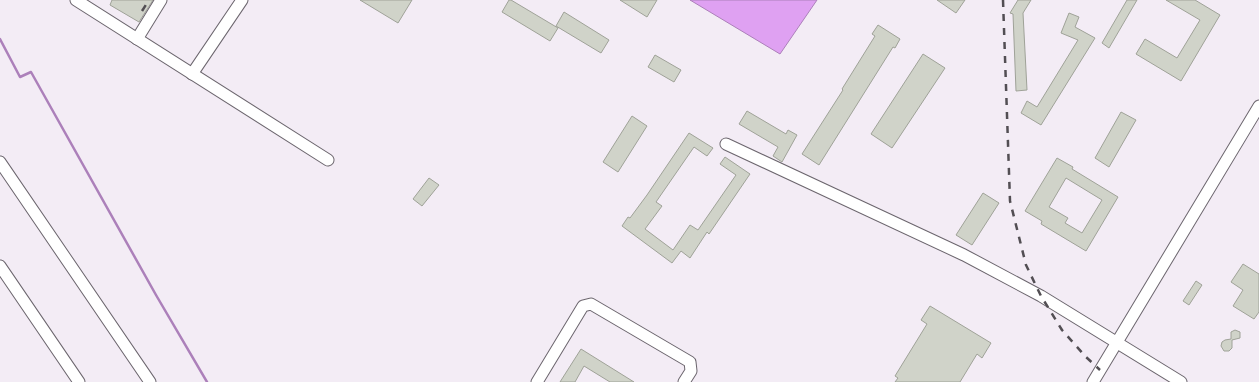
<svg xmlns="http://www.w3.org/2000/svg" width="1259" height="382" font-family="'Varela Round',sans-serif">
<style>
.water{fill:#dfa1f2;stroke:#ac80ba}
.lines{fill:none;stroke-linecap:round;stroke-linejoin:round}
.stream{stroke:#ac80ba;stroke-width:2.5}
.building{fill:#d0d3c9;stroke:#9fa298;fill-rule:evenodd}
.minor-casing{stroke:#6c666e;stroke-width:13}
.minor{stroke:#fff;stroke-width:11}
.rail{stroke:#524e53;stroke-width:2.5;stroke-dasharray:7 7;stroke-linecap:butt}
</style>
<rect width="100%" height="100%" fill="#f3ecf5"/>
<!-- water -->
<path class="water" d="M690,0H817L780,54Z"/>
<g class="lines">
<!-- stream -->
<path class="stream" d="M0,39L20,77L31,72L156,295L207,382"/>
</g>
<!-- building -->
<g class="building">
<path d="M112,0H153L139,22L110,5Z"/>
<path d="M360,0H412L398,23Z"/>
<path d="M509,0H511L558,28L550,41L502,12Z"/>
<path d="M620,0H657L647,17Z"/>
<path d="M937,0H965L956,13Z"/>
<path d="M1018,0H1031L1023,13L1027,90L1016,91L1013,14L1010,13Z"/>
<path d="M1127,0H1137L1109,48L1102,43Z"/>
<path d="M1166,0H1195L1220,15L1181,81L1136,54L1145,39L1177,58L1200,20Z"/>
<path d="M564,12L609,40L601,53L556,26Z"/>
<path d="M1069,13L1079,17L1075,27L1095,38L1041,125L1021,113L1027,101L1037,107L1078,40L1061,33Z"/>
<path d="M878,25L900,39L895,48L893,47L819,165L802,154L843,90L842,89L875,36L872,34Z"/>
<path d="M923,54L945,68L892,148L871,134Z"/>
<path d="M655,55L681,70L674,82L648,67Z"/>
<path d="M747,111L786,134L788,130L797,135L782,162L773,156L778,147L739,124Z"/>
<path d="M1121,112L1136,120L1109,167L1095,158Z"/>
<path d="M632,116L647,126L618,172L603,162Z"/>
<path d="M689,133L713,148L707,156L694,147L656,202L662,206L645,229L673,250L690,225L698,230L736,175L720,164L725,157L750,174L709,234L707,232L690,258L681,251L672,263L622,226L628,217L630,218L647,195Z"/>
<path d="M1057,158L1073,167L1072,169L1118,197L1086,251L1041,224L1042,221L1025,211ZM1066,178L1102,200L1082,233L1065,223L1068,218L1049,207Z"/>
<path d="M429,178L439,185L422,206L413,199Z"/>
<path d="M983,193L999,203L972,245L956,235Z"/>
<path d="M1243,264L1259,274V312L1254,319L1233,306L1243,290L1231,282Z"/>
<path d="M1196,281L1202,285L1189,305L1183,301Z"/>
<path d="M930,306L991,343L982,358L977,354L960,382H895L898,378L895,376L927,324L921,320Z"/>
<path d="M1235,330L1240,332V338L1232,340V348L1229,351H1224L1221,346L1222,342L1225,340L1231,339V332Z"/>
<path d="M581,349L634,382H610L584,366L575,382H560Z"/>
</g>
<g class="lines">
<defs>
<g id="minor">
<path d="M76,0L328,160"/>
<path d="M137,39L161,0"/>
<path d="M192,74L242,0"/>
<path d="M726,144L964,255L1041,296L1181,382"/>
<path d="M0,162L150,382"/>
<path d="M0,266L79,382"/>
<path d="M537,382L583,306L591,304L690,362L691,371L684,382"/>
<path d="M1093,382L1259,106"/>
</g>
</defs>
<!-- minor casing -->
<use href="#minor" class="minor-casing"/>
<!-- minor -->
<use href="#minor" class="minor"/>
<!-- rail -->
<g class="rail">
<path d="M1003,0L1010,201L1026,265L1041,296L1062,330L1086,357L1100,370"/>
<path d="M142,11L149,0"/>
</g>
</g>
</svg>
